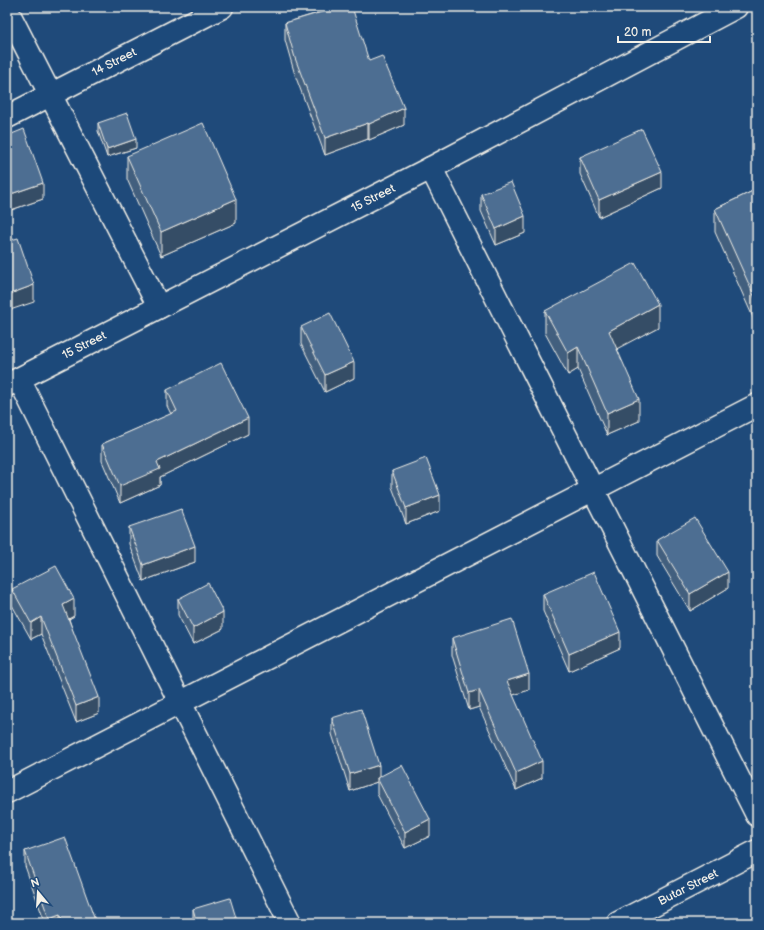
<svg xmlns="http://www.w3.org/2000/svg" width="764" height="930" font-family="'Balsamiq Sans',sans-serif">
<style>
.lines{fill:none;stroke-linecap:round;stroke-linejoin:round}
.minor-casing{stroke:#f4f1e8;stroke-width:25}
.minor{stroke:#1f4a7a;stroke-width:22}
.wall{fill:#425f7e;stroke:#f4f1e8}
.shaded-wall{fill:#364d66;stroke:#f4f1e8}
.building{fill:#4d6e92;stroke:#f4f1e8}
.labels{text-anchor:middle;stroke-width:3.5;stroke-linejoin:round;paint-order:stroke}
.street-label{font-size:12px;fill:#f4f1e8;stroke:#1f4a7a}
</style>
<rect width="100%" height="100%" fill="#1f4a7a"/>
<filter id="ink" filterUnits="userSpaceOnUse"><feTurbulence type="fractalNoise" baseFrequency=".025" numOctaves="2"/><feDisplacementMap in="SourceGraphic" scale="8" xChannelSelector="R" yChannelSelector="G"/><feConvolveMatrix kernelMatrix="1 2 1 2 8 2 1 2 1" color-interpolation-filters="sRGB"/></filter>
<g filter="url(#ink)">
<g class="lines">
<defs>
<g id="minor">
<path d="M7,10L159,307"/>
<path d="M7,117L222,7"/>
<path d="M431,168L757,815"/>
<path d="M19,379L290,923"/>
<path d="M7,385L431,168L736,7"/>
<path d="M7,792L757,405"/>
<path d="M618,923L757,851"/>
</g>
</defs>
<!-- minor casing -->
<use href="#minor" class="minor-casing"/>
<!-- minor -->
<use href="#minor" class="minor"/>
</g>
<!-- wall -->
<g class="wall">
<path d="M324,9L369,61L404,125L369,140L368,139L325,155L295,75L285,40V23L324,11Z"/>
<path d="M98,123L136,148L107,157L98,131Z"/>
<path d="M7,136L43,199L8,211L7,209Z"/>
<path d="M127,156L236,223L161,256L127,179Z"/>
<path d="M580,157L662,188L599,217L580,174Z"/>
<path d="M757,189L756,324L715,232V209Z"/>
<path d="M481,194L525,233L496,245L481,211Z"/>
<path d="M545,311L658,327L617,348L639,421L607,435L578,369L568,375L545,333Z"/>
<path d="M301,327L354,378L325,392L301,344Z"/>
<path d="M167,390L248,434L160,477V485L120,503L102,461V444L171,414L167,406Z"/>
<path d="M392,471L440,511L406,524L392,487Z"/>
<path d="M129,527L195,562L143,581L129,544Z"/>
<path d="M657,540L728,588L690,611L657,556Z"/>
<path d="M12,589L74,616L69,619L99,713L76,722L41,634L31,639L12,605Z"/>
<path d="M543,594L620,648L569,671L543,611Z"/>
<path d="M178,599L223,629L193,644L178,615Z"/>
<path d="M452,638L529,690L513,695L542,778L516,790L479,707L469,710L452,655Z"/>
<path d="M332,718L379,777L430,836L405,848L377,794V782L350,791L332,734Z"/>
<path d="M25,851L96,923H45L25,866Z"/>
<path d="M193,909L237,923H195L193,918Z"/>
</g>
<!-- shaded-wall -->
<g class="shaded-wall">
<path d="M404,108V125L369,140V124Z"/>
<path d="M368,123V139L325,155V138Z"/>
<path d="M136,139V148L107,157V149Z"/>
<path d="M662,172V188L599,217V200Z"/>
<path d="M43,183V199L8,211V195Z"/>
<path d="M236,199V223L161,256V232Z"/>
<path d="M525,216V233L496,245V229Z"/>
<path d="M34,285V302L7,311V295Z"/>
<rect x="756" y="300" width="1" height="24"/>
<path d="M658,304V327L609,353V331Z"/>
<path d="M578,347V369L568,375V353Z"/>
<path d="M354,362V378L325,392V375Z"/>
<path d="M639,399V421L607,435V413Z"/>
<path d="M248,418V434L160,477V485L120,503V486L157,462Z"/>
<path d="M440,495V511L406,524V508Z"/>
<path d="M195,546V562L143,581V565Z"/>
<path d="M728,572V588L690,611V594Z"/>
<path d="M74,599V616L63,622V605Z"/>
<path d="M223,612V629L193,644V628Z"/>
<path d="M41,617V634L31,639V623Z"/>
<path d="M620,632V648L569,671V654Z"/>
<path d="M529,674V690L507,697V681Z"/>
<path d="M479,690V707L469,710V693Z"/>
<path d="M99,697V713L76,722V706Z"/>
<path d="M542,761V778L516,790V773Z"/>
<path d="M379,765V781L377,778V782L350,791V774Z"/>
<path d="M430,819V836L405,848V832Z"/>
<path d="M60,915V923H49V919Z"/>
</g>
<!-- building -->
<g class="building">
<path d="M329,7H352L369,61L382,56L404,108L369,124L368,123L325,138L295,58L285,23L325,11L324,9Z"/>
<path d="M127,113L136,139L107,149L98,123Z"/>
<path d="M203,123L236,199L161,232L127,156Z"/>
<path d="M24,129L43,183L8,195L7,193V136Z"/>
<path d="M642,129L662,172L599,200L580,157Z"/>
<path d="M511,182L525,216L496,229L481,194Z"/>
<path d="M757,189V300H756L715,209Z"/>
<path d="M18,238L34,285L7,295V241Z"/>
<path d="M635,263L658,304L609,331L639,399L607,413L578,347L568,353L545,311Z"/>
<path d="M330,313L354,362L325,375L301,327Z"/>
<path d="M221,363L248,418L157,462L160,469L120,486L102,444L177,411L167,390Z"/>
<path d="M426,458L440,495L406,508L392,471Z"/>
<path d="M181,509L195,546L143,565L129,527Z"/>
<path d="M695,518L728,572L690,594L657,540Z"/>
<path d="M56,566L74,599L63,605L99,697L76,706L41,617L31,623L12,589Z"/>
<path d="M594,572L620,632L569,654L543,594Z"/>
<path d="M208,583L223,612L193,628L178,599Z"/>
<path d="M512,619L529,674L507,681L542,761L516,773L479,690L469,693L452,638Z"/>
<path d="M361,709L379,765L350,774L332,718Z"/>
<path d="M402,765L430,819L405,832L377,778Z"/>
<path d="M65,837L96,923H63L60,915L49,919L25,851Z"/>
<path d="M230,898L237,921L232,923H197L193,909Z"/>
</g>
</g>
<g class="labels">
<!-- street labels -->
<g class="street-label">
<text transform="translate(114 62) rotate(-27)" y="4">14 Street</text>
<text transform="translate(373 198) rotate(-27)" y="4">15 Street</text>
<text transform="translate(84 345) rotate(-27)" y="4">15 Street</text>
<text transform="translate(688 887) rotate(-27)" y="4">Butar Street</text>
</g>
</g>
<!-- margin -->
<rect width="764" height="930" fill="none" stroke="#1f4a7a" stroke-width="24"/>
<rect x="12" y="12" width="740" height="906" fill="none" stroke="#f4f1e8" stroke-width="1.5" filter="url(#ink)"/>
<!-- north arrow -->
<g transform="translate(38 892) rotate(342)" stroke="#1f4a7a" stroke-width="3" paint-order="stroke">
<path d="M0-3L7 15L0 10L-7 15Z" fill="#f4f1e8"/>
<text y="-6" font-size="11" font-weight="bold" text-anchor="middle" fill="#f4f1e8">N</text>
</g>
<!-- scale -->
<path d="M618 36v6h92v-6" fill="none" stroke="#f4f1e8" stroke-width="2"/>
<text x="624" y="36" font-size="12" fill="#f4f1e8" stroke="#1f4a7a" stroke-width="3" paint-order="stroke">20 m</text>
</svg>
